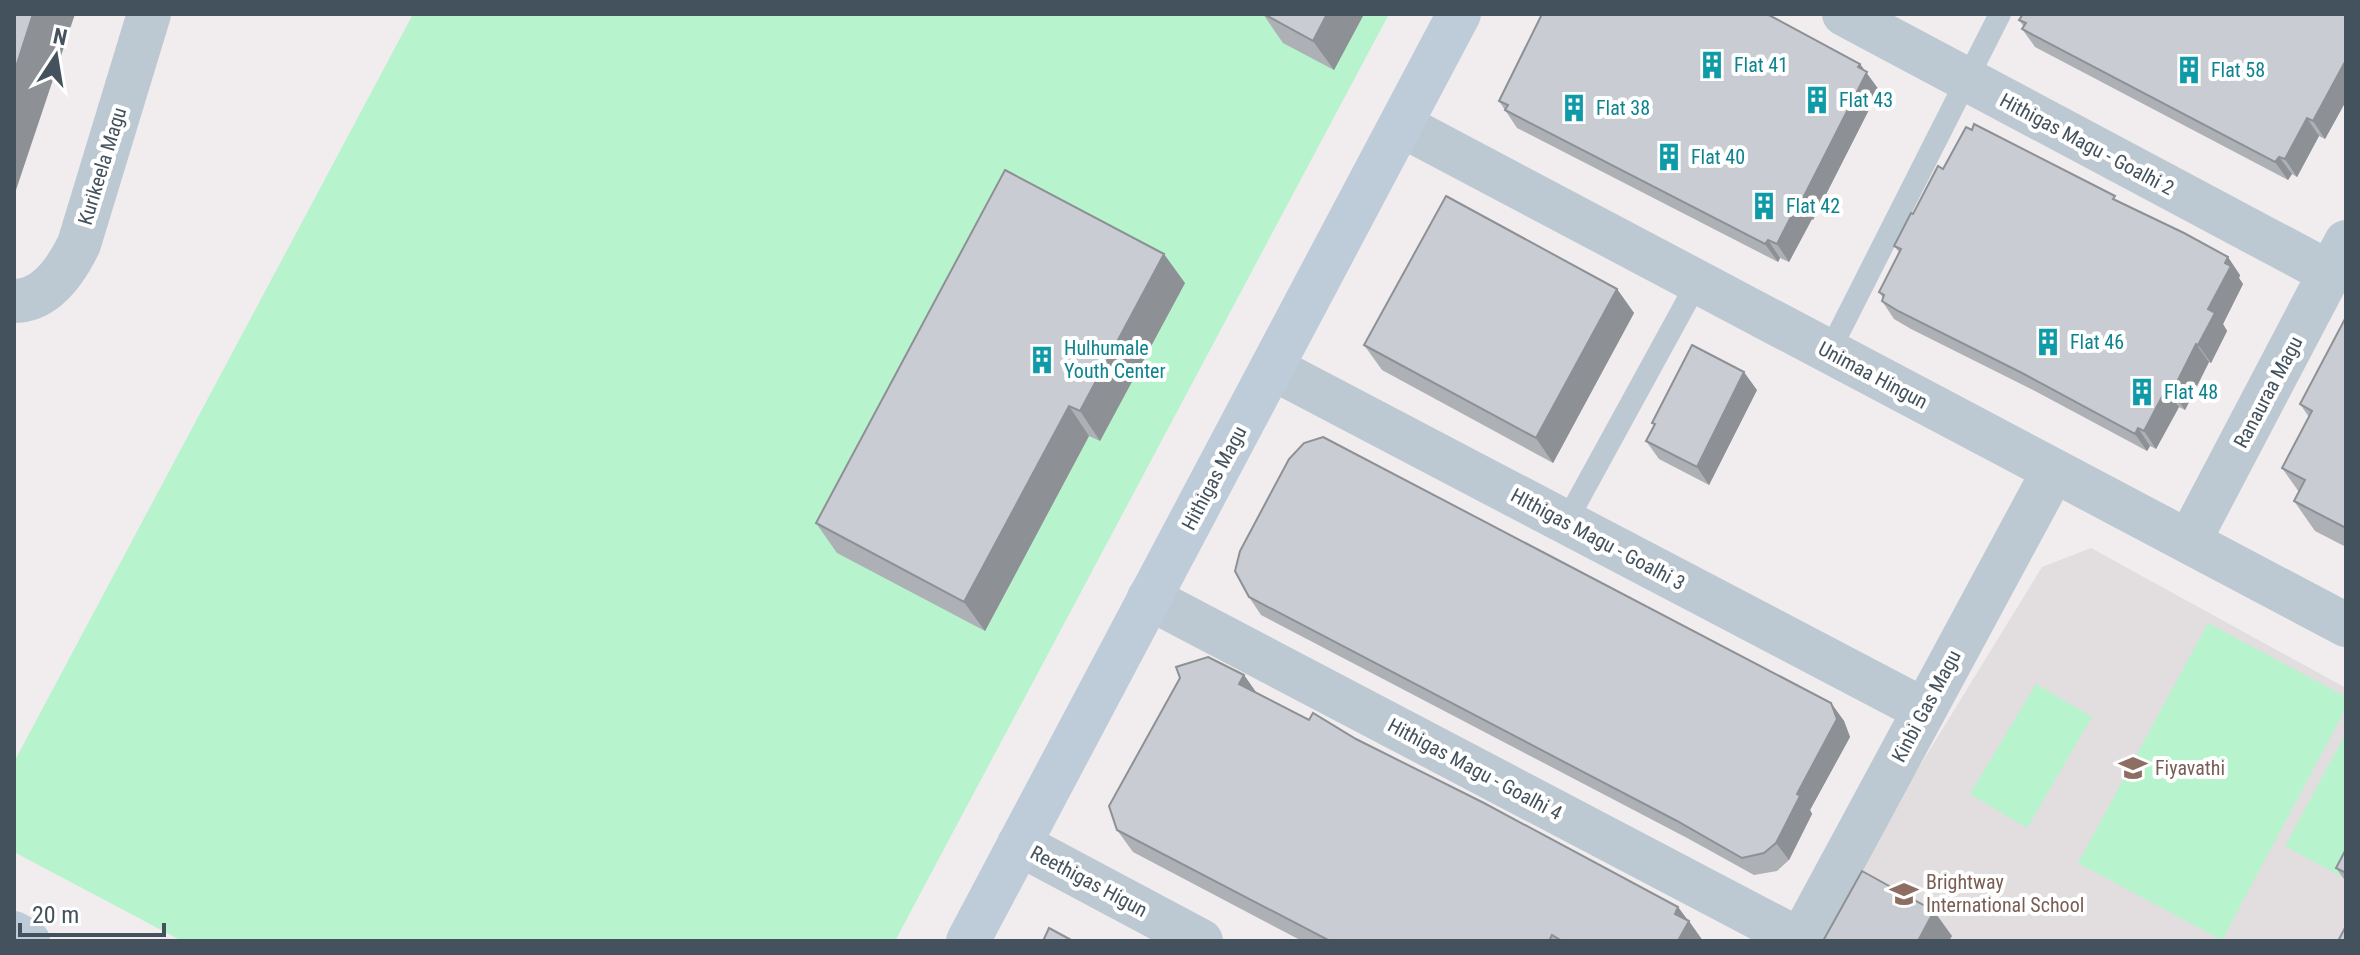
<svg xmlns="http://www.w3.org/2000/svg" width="2360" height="955" font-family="'Roboto Condensed',sans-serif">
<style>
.education{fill:#e2dedf}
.green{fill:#b7f3cd}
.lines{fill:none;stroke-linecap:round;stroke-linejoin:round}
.lane{stroke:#bdc9d2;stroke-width:22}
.street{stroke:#bdc9d2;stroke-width:44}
.secondary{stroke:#beccd9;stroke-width:44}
.wall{fill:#adb0b5}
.shaded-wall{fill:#8d9094}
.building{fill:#c9cdd3;stroke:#8d9094;stroke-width:2}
.labels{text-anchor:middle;stroke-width:8;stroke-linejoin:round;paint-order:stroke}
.culture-label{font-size:20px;fill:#0d838f;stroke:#fff;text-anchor:start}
.street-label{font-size:20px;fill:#44525d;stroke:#fff}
.education-label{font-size:20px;fill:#785e54;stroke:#fff;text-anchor:start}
</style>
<rect width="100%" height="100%" fill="#f1edee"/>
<!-- education -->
<path class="education" d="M2091,548L2346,688V941H1822L1870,847L2042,567Z"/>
<!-- green -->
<g class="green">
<path d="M413,14H1389L895,941H182L14,852V762Z"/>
<path d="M2208,623L2346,697V708L2222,940L2078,863Z"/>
<path d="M2036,684L2092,717L2027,828L1970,794Z"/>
<path d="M2346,733V879L2285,846Z"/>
</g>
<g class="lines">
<!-- lane -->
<g class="lane">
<path d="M1829,352L2000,14"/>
<path d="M1566,522L1698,281"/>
</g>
<!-- street -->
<g class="street">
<path d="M1844,14L2330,273"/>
<path d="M1401,125L2346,625"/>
<path d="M14,301C46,301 66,271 79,244L149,14"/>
<path d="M1272,368L1924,710"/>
<path d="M2189,541L2346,242"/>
<path d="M1149,598L1800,940"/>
<path d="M1019,844L1201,941"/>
<path d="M1800,941L2053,472"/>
</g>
<!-- secondary -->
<g class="secondary">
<path d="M14,933L28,941"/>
<path d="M968,941L1459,14"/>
</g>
</g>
<!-- wall -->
<g class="wall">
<path d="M1263,14H1364L1334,70L1283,43Z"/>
<path d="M2346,14V101L2325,139L2319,136L2297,177L2292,174L2288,180L2035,47L2022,29L2024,27L2019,20Z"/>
<path d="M1860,64L1879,90L1813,220L1812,219L1789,262L1780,258L1778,262L1517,128L1499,101Z"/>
<path d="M1943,169L2118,201L2240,275L2239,278L2243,284L2223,324L2227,331L2211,363L2209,362L2185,410L2179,407L2156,449L2150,446L2147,451L2035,391L1911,329L1894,319L1882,301L1883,298L1879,292L1899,252L1894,246L1913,214Z"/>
<path d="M1185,283L1100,441L1089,436L985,631L837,553L816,523Z"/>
<path d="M1617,289L1634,313L1553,463L1382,370L1364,345Z"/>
<path d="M2346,317V547L2315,531L2294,501L2299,492L2282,468L2309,417L2300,404Z"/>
<path d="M1757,390L1709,485L1659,459L1646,441L1654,425L1652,423Z"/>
<path d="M1249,597L1831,703L1844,721L1850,737L1810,810L1812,814L1789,860L1777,871L1754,875L1689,839L1261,615Z"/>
<path d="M1244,675L1256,692L1309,720L1356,739L1678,907L1703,941H1302L1133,852L1117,830Z"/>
<path d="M2346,849V882L2336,868Z"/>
</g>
<!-- shaded-wall -->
<g class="shaded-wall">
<path d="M33,14H75L14,196V73Z"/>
<path d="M1327,14H1364L1334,70L1313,41Z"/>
<path d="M2346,60V101L2325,139L2313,121Z"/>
<path d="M1860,64L1879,90L1813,220L1801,202Z"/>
<path d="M2307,118L2319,136L2297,177L2285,159Z"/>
<path d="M2279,157L2292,174L2288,180L2275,162Z"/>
<path d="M1799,201L1812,219L1789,262L1777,244Z"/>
<path d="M1768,240L1780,258L1778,262L1765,244Z"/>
<path d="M1164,254L1185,283L1100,441L1080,411Z"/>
<path d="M2228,257L2240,275L2239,278L2243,284L2223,324L2227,331L2211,363L2198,345L2208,309Z"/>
<path d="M1617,289L1634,313L1553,463L1536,438Z"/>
<path d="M2196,344L2209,362L2185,410L2172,392Z"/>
<path d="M1744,372L1757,390L1709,485L1697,467Z"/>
<path d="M2166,389L2179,407L2156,449L2144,431Z"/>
<path d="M1069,406L1089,436L985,631L964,602Z"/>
<path d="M2138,428L2150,446L2147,451L2135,434Z"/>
<path d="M1244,675L1260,698L1239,684Z"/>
<path d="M1831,703L1844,721L1850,737L1810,810L1812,814L1789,860L1776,843L1797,794Z"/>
<path d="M1678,907L1689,922V921L1703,941H1680L1675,914Z"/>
<path d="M1934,911L1952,936L1949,941H1918Z"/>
</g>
<!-- building -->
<g class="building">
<path d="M14,14H33L14,73Z"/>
<path d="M1264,14H1327L1313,41Z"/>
<path d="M1542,14H1767L1860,64L1858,67L1867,72L1801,202L1799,201L1777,244L1768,240L1765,244L1505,110L1508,105L1499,101Z"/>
<path d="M2023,14H2346V60L2313,121L2307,118L2285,159L2279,157L2275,162L2022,29L2026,23L2019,20Z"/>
<path d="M1974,124L2115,196L2113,199L2184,233L2228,257L2225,263L2231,266L2208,309L2215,313L2198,345L2196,344L2172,392L2166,389L2144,431L2138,428L2135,434L2022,373L1898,311L1882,301L1884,295L1879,292L1901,249L1894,246L1911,213L1913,214L1938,166L1943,169L1966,127L1972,130Z"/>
<path d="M1005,170L1164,254L1080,411L1069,406L964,602L816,523Z"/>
<path d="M1446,196L1617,289L1536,438L1364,345Z"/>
<path d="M2346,317V528L2294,501L2305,480L2282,468L2312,411L2300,404Z"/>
<path d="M1692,345L1744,372L1697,467L1646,441L1655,424L1652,423Z"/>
<path d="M1323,437L1831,703L1837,719L1797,794L1800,796L1776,843L1764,853L1742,858L1677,821L1249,597L1235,571L1240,551L1289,459L1304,443Z"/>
<path d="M1208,657L1244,675L1239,684L1309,720L1313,713L1356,739L1484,803L1678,907L1675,914L1689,921L1679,939L1682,941H1562L1552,935L1549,941H1330L1117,830L1109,806L1180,678L1176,667Z"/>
<path d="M2346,849V873L2336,868Z"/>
<path d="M1862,871L1934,911L1918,941H1823Z"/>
<path d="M2346,926V941H2338Z"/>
<path d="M1049,928L1073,941H1043Z"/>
</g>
<!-- icons -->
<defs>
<symbol id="building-bare" viewBox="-9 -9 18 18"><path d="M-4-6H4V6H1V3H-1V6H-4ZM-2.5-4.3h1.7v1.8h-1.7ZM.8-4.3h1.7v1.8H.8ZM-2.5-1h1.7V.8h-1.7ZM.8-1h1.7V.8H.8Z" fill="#0f9aa8" stroke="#fff" stroke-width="2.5" paint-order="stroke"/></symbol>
<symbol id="school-bare" viewBox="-9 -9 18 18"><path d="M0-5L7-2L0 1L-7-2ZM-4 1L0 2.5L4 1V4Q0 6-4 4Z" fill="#8d6e63" stroke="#fff" stroke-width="2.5" paint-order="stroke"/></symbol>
</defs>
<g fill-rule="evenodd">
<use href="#building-bare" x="1692" y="45" width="40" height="40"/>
<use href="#building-bare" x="2169" y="50" width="40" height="40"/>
<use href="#building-bare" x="1797" y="80" width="40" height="40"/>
<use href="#building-bare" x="1554" y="88" width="40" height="40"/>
<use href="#building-bare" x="1649" y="137" width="40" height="40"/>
<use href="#building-bare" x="1744" y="186" width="40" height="40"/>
<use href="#building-bare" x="2028" y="322" width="40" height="40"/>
<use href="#building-bare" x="1022" y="340" width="40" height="40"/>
<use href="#building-bare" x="2122" y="372" width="40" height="40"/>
<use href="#school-bare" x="2113" y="748" width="40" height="40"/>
<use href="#school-bare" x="1884" y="874" width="40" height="40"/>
</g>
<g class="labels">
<!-- culture labels -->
<g class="culture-label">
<text x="1734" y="72">Flat 41</text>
<text x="2211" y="77">Flat 58</text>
<text x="1839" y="107">Flat 43</text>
<text x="1596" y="115">Flat 38</text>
<text x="1691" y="164">Flat 40</text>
<text x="1786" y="213">Flat 42</text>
<text x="2070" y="349">Flat 46</text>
<text x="1064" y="355">Hulhumale<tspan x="1064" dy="23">Youth Center</tspan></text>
<text x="2164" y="399">Flat 48</text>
</g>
<!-- street labels -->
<g class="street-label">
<text transform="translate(2087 144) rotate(28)" y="7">Hithigas Magu - Goalhi 2</text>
<text transform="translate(102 166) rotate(-73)" y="7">Kurikeela Magu</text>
<text transform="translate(1873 375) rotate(28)" y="7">Unimaa Hingun</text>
<text transform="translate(2268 392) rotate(-62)" y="7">Ranauraa Magu</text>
<text transform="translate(1214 478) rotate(-62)" y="7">Hithigas Magu</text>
<text transform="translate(1598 539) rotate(28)" y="7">HIthigas Magu - Goalhi 3</text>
<text transform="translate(1926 706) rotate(-62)" y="7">Kinbi Gas Magu</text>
<text transform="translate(1475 769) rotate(28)" y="7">Hithigas Magu - Goalhi 4</text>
<text transform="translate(1089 881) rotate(28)" y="7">Reethigas Higun</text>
</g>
<!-- education labels -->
<g class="education-label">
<text x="2155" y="775">Fiyavathi</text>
<text x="1926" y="889">Brightway<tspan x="1926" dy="23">International School</tspan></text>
</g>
</g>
<!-- border -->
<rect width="2360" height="955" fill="none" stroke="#44525d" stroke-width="32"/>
<!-- north arrow -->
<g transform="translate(56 56) rotate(12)" stroke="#ffffff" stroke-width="6" paint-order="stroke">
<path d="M0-6L14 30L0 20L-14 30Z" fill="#44525d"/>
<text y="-12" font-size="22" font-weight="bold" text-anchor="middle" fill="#44525d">N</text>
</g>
<!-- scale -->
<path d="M20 923v12h144v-12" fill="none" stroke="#44525d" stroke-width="4"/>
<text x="32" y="923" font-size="24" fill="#44525d" stroke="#ffffff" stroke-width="6" paint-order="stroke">20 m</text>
</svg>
